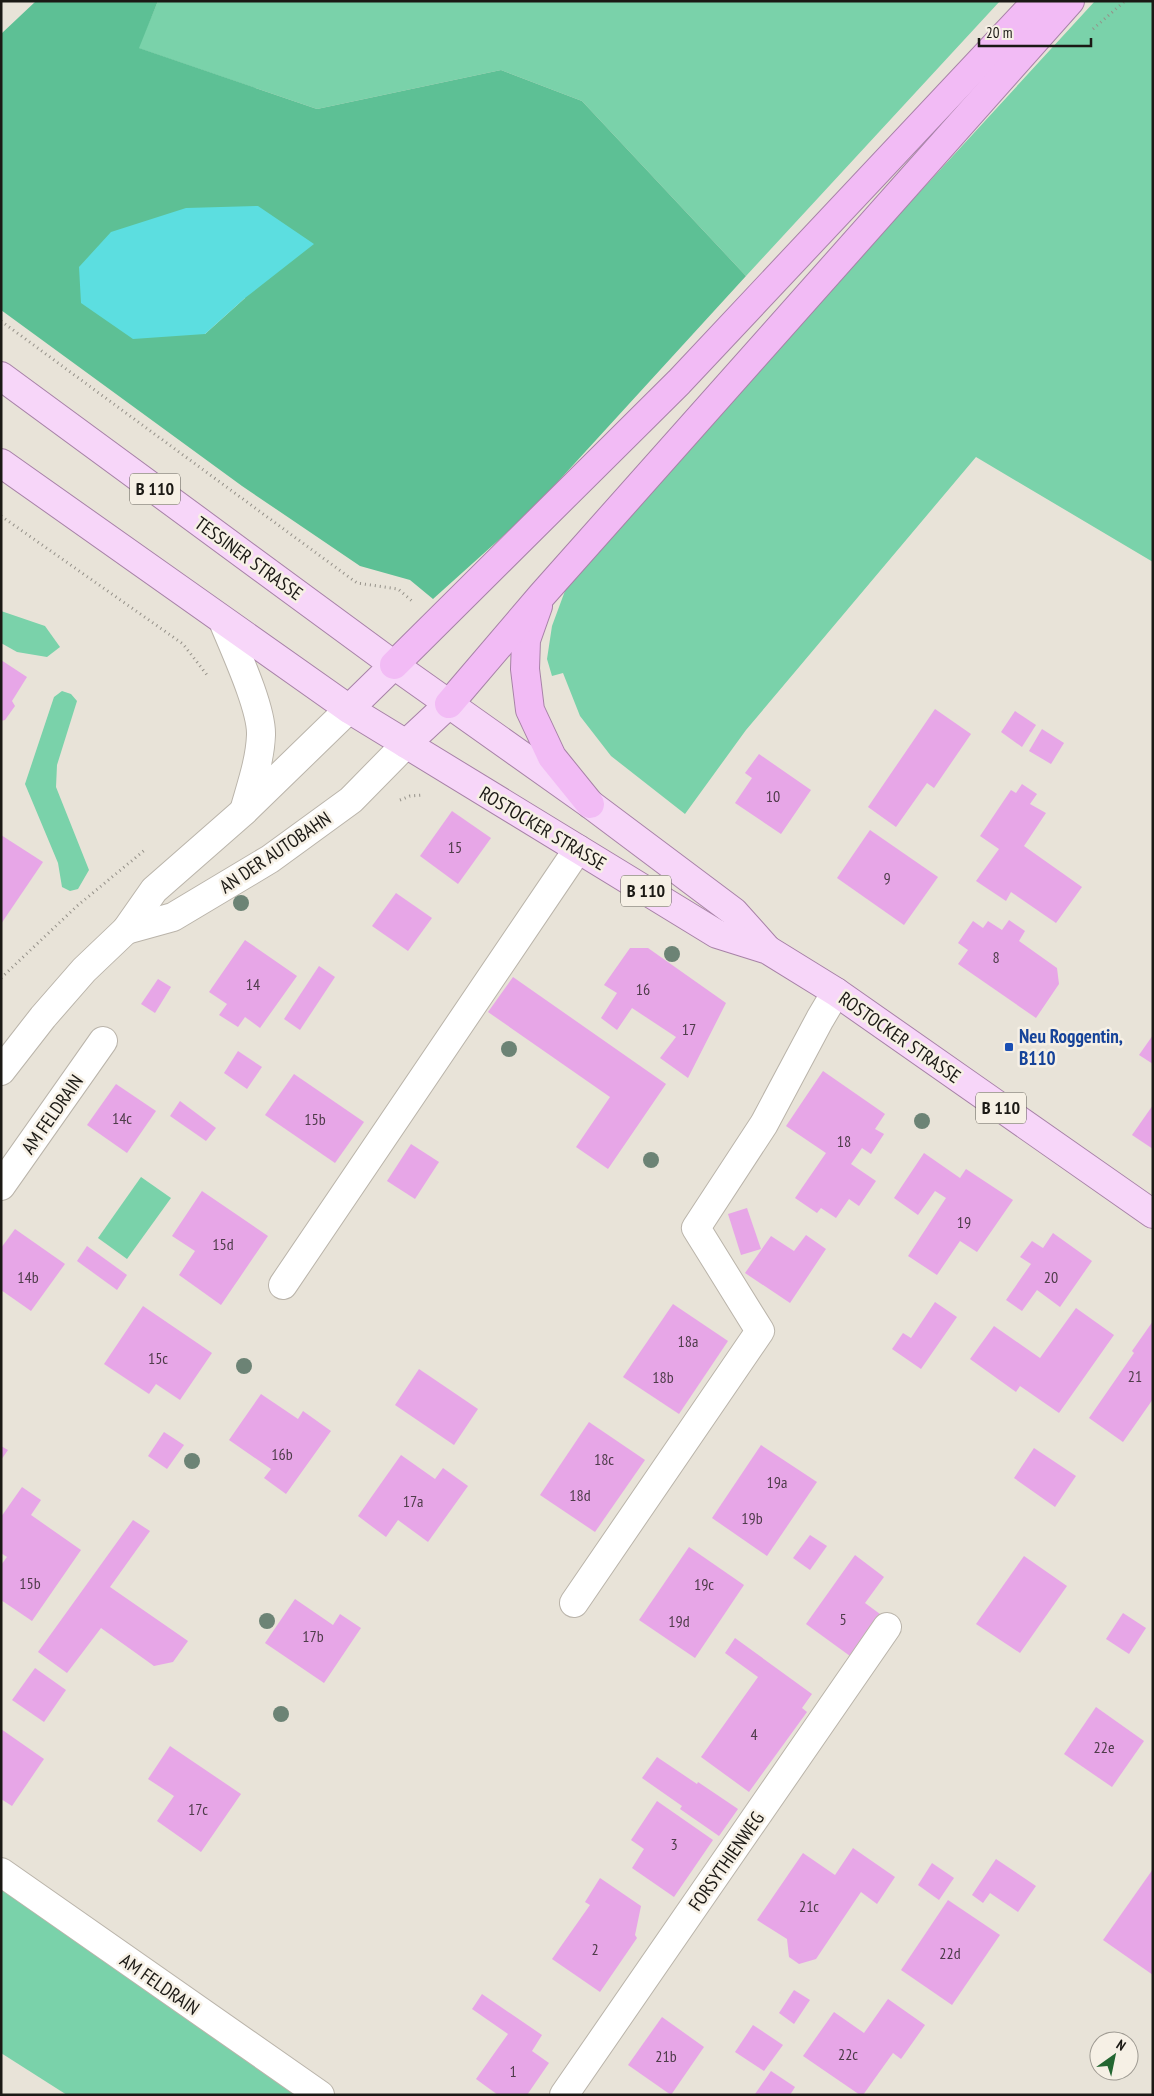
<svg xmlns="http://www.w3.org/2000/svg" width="1154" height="2096" font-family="'PT Sans Narrow',sans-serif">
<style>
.green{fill:#7ad2aa}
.forest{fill:#5dc095;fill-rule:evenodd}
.water{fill:#5cdee0}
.building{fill:#e7a6e7}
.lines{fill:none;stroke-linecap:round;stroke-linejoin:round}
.minor-casing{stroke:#bab4aa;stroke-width:30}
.major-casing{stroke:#a782a7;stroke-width:30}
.highway-casing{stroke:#a782a7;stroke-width:30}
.path{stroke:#959189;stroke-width:3;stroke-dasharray:1 4;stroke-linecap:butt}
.minor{stroke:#fff;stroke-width:28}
.major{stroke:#f7d6f9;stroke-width:28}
.highway{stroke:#f2bbf5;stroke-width:28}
.tree{fill:#6c8375}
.transit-dot{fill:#1a4fb4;stroke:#f6f0e5;stroke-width:2}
.labels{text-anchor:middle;stroke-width:5;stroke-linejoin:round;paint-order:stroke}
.number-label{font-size:16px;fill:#4e3c4a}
.shield{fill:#f6f0e5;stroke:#5d5a53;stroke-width:1}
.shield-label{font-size:18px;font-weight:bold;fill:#1b1915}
.street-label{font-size:19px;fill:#1b1915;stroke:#f6f0e5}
.transit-label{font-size:19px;font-weight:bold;fill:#164399;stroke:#f6f0e5;text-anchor:start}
</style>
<rect width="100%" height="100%" fill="#e8e3d8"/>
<!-- green -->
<g class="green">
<path d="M158,1H1000L746,276L582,101L501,70L317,109L138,48Z"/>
<path d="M1095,1H1153V562L976,457L746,730L685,814L611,756L580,716L563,673L552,676L547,659L552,626L569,580L626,512Z"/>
<path d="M1,611L45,626L60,647L47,657L17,652L1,643Z"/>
<path d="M62,691L71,694L77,701L57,765L56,787L89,870L78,889L70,891L62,887L58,863L25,784L54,697Z"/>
<path d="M141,1177L171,1198L127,1259L98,1238Z"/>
<path d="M1,1878L308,2095H67L1,2053Z"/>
</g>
<!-- forest -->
<path class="forest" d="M36,1H158L139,48L317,109L501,70L582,101L746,276L532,510L433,599L410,580L360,566L242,486L1,310V34ZM79,267L245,298L205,334Z"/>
<!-- water -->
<path class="water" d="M258,206L314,244L245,298L205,334L133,339L81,303L79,267L111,232L186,208Z"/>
<!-- building -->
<g class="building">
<path d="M1,660L27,677L12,701L15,706L5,720L1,721Z"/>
<path d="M935,709L971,734L934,788L927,783L896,827L868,807Z"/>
<path d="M1015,711L1036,725L1022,747L1001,732Z"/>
<path d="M1042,729L1064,743L1051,764L1029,751Z"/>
<path d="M759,754L811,790L781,834L735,803L752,778L745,773Z"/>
<path d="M1022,784L1037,794L1030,804L1046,813L1024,846L1082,887L1056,923L1011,892L1006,901L976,881L999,849L980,836L1011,790L1016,793Z"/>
<path d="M452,811L491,838L458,884L420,856Z"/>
<path d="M870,830L938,877L904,925L837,878Z"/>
<path d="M1,835L43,862L1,924Z"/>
<path d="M396,893L432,918L408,951L372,926Z"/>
<path d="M1009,920L1025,931L1019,941L1057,968L1059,984L1036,1018L958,964L968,950L958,943L973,921L983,928L988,921L1002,930Z"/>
<path d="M245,940L297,976L260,1028L245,1017L238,1027L219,1015L227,1004L209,992Z"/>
<path d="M630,948H648L726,1003L688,1078L660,1058L676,1037L632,1008L617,1030L601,1018L617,993L604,985Z"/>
<path d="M319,966L335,977L300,1030L284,1019Z"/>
<path d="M513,977L666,1084L608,1169L576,1147L610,1097L488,1012Z"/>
<path d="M158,979L171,987L155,1013L141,1004Z"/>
<path d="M1153,1035V1064L1139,1055Z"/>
<path d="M238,1051L262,1067L247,1089L224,1073Z"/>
<path d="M823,1071L885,1114L875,1129L884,1134L871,1154L862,1148L851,1164L876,1181L859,1206L849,1199L836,1218L821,1208L817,1213L795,1198L826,1153L786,1126Z"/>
<path d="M294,1074L364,1122L335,1163L265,1115Z"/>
<path d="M116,1084L156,1111L127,1153L87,1125Z"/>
<path d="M180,1101L216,1128L206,1141L170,1116Z"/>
<path d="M1153,1105V1149L1132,1135Z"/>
<path d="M411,1144L439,1162L415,1199L387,1181Z"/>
<path d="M924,1153L960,1178L966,1169L1013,1200L977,1252L960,1241L937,1275L908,1256L946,1198L935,1191L918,1215L894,1198Z"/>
<path d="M202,1191L268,1236L221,1305L179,1275L195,1251L172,1236Z"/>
<path d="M747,1208L761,1249L741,1255L728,1214Z"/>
<path d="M15,1229L65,1264L31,1311L1,1290V1248Z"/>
<path d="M1053,1233L1092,1261L1060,1307L1037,1290L1022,1311L1006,1300L1031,1264L1020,1257L1032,1241L1043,1248Z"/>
<path d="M806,1235L826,1249L790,1303L745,1273L771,1236L794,1251Z"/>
<path d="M87,1246L127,1275L117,1290L77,1261Z"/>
<path d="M935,1302L957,1317L921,1369L892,1349L903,1333L911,1338Z"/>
<path d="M673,1304L728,1341L679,1414L623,1377Z"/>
<path d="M143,1306L212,1353L180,1400L156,1384L149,1394L104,1364Z"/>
<path d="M1076,1308L1114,1335L1059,1413L1020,1386L1016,1392L970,1359L994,1326L1040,1358Z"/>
<path d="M1153,1321V1399L1123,1442L1089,1418L1134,1353L1132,1351Z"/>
<path d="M419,1369L478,1409L454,1445L395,1405Z"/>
<path d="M261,1394L298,1419L303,1411L331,1431L286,1494L264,1478L271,1469L229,1440Z"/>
<path d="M589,1422L645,1460L595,1532L540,1495Z"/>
<path d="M164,1432L184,1445L167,1469L148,1456Z"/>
<path d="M761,1445L817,1482L767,1556L712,1518Z"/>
<path d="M1,1446L8,1450L1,1460Z"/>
<path d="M1034,1448L1076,1476L1055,1507L1014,1478Z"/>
<path d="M401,1455L435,1479L443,1468L468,1486L428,1542L398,1520L386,1537L358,1516Z"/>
<path d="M22,1487L41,1500L31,1515L81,1550L32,1621L1,1600V1565L7,1557L1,1553V1517Z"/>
<path d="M133,1520L150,1531L110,1587L188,1641L173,1662L154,1666L101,1628L67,1673L38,1652Z"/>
<path d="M810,1535L827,1546L810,1570L793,1558Z"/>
<path d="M689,1547L744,1585L695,1658L639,1620Z"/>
<path d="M855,1555L884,1577L865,1603L880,1614L850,1656L806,1624Z"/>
<path d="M1024,1556L1067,1586L1020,1653L976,1624Z"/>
<path d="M295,1599L333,1625L340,1614L361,1628L324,1683L265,1643Z"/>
<path d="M1123,1613L1146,1628L1129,1654L1106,1639Z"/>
<path d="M735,1638L812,1694L802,1708L807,1712L749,1792L701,1757L758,1677L725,1653Z"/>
<path d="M35,1668L66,1690L44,1722L12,1700Z"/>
<path d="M1096,1707L1144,1741L1112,1787L1064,1754Z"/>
<path d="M1,1729L44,1759L12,1806L1,1799Z"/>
<path d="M170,1746L241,1794L201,1852L157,1821L174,1796L148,1779Z"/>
<path d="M657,1757L697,1784L698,1782L738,1809L719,1836L680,1809L682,1806L642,1778Z"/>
<path d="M657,1801L713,1840L674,1897L632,1868L644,1849L631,1840Z"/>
<path d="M853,1848L895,1877L877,1904L861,1892L816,1959L799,1964L789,1957L787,1939L757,1920L803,1853L835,1875Z"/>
<path d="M996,1859L1036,1886L1018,1912L990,1893L983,1903L972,1895Z"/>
<path d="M932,1863L954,1878L939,1900L918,1885Z"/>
<path d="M1153,1869V1975L1103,1940Z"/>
<path d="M600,1878L641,1906L635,1935L637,1938L600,1992L552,1959L590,1905L585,1902Z"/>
<path d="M948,1900L1000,1935L952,2005L901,1970Z"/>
<path d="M794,1990L810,2000L794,2024L779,2013Z"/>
<path d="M482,1994L542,2035L532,2051L549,2063L527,2095H498L476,2079L508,2034L472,2009Z"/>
<path d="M888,1999L925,2025L901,2059L893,2053L863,2095H860L803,2056L834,2012L864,2033Z"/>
<path d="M662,2017L704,2047L671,2095L628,2065Z"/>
<path d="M753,2025L783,2045L764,2071L735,2052Z"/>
<path d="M771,2071L795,2087L790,2095L755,2094Z"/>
</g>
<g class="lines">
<defs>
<g id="minor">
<path d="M223,621C234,648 262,708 261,735C260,761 251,786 244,811"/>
<path d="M126,930L173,917L270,859L351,800L406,744"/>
<path d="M1,1071L43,1017L84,970L126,930L154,890L243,812L349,709"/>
<path d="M1,1186L103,1041"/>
<path d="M283,1285L578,849"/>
<path d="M574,1603L760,1331L696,1228L764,1124L820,1019L836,992"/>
<path d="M1,1872L320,2095"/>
<path d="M564,2095L887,1627"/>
</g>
<g id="major">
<path d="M1,376L394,665L590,804L734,912L767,949"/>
<path d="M1,463L349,709L717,934L768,950L836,992L1153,1214"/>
<path d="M349,709L394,665"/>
<path d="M406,744L449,704"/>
</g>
<g id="highway">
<path d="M538,606L526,640L525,669L530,710L552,757L590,804"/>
<path d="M394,665L679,382L1037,1"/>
<path d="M449,704L542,595L1070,1"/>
</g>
</defs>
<!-- minor casing -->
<use href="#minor" class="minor-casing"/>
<!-- major casing -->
<use href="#major" class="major-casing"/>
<!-- highway casing -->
<use href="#highway" class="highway-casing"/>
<!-- path -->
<g class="path">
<path d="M1093,29L1125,1"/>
<path d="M1,321L357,583L398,589L412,601"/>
<path d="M1,516L183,644L207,675"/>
<path d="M400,800L410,796L423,795"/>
<path d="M1,978L77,906L146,849"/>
</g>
<!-- minor -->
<use href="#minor" class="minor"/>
<!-- major -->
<use href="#major" class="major"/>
<!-- highway -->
<use href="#highway" class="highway"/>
</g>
<!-- trees -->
<g class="tree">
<circle cx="241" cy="903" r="8"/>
<circle cx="672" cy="954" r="8"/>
<circle cx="509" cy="1049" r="8"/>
<circle cx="922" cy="1121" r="8"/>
<circle cx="651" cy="1160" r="8"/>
<circle cx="244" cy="1366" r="8"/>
<circle cx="192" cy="1461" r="8"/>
<circle cx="267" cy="1621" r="8"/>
<circle cx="281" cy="1714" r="8"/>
</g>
<!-- markers -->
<rect class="transit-dot" x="1004" y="1042" width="10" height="10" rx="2.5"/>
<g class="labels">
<!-- number labels -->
<g class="number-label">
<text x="773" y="802">10</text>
<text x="455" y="853">15</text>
<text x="887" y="884">9</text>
<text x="996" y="963">8</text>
<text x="253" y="990">14</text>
<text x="643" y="995">16</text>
<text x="689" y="1035">17</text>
<text x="122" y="1124">14c</text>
<text x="315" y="1125">15b</text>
<text x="844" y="1147">18</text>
<text x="964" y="1228">19</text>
<text x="223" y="1250">15d</text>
<text x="28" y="1283">14b</text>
<text x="1051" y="1283">20</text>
<text x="688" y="1347">18a</text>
<text x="158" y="1364">15c</text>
<text x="1135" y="1382">21</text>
<text x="663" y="1383">18b</text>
<text x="282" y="1460">16b</text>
<text x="604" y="1465">18c</text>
<text x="777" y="1488">19a</text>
<text x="580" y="1501">18d</text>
<text x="413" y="1507">17a</text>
<text x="752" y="1524">19b</text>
<text x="30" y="1589">15b</text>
<text x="704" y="1590">19c</text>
<text x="843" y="1625">5</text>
<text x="679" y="1627">19d</text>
<text x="313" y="1642">17b</text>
<text x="754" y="1740">4</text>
<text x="1104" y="1753">22e</text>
<text x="198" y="1815">17c</text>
<text x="674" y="1850">3</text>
<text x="809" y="1912">21c</text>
<text x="595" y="1955">2</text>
<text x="950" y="1959">22d</text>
<text x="848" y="2060">22c</text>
<text x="666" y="2062">21b</text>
<text x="513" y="2077">1</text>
</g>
<!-- shield labels -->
<g class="shield">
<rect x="130" y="473.5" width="50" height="31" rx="4"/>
<rect x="621" y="875.5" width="50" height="31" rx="4"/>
<rect x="976" y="1092.5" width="50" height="31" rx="4"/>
</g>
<g class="shield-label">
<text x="155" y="495">B 110</text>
<text x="646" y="897">B 110</text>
<text x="1001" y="1114">B 110</text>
</g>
<!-- street labels -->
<g class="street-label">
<text transform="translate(249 558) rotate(36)" y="7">TESSINER STRASSE</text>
<text transform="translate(543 828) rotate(31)" y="7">ROSTOCKER STRASSE</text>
<text transform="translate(275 852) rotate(-34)" y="7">AN DER AUTOBAHN</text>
<text transform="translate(900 1037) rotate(35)" y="7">ROSTOCKER STRASSE</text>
<text transform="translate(52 1114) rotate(-55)" y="7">AM FELDRAIN</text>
<text transform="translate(726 1861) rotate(-55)" y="7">FORSYTHIENWEG</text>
<text transform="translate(160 1984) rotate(35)" y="7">AM FELDRAIN</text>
</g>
<!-- transit labels -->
<g class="transit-label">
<text x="1019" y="1043">Neu Roggentin,<tspan x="1019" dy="22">B110</tspan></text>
</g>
</g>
<!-- border -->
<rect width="1154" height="2096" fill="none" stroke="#1b1915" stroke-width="5"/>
<!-- north arrow -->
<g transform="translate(1114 2056) rotate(33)"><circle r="24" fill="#f6f0e5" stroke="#9e9a92"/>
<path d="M0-4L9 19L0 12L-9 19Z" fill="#236631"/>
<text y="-8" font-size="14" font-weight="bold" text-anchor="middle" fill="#1b1915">N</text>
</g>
<!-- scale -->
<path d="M979 38v8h112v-8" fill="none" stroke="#1b1915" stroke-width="2.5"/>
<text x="986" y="38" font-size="15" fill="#1b1915" stroke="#f6f0e5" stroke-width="4" paint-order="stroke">20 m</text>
</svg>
